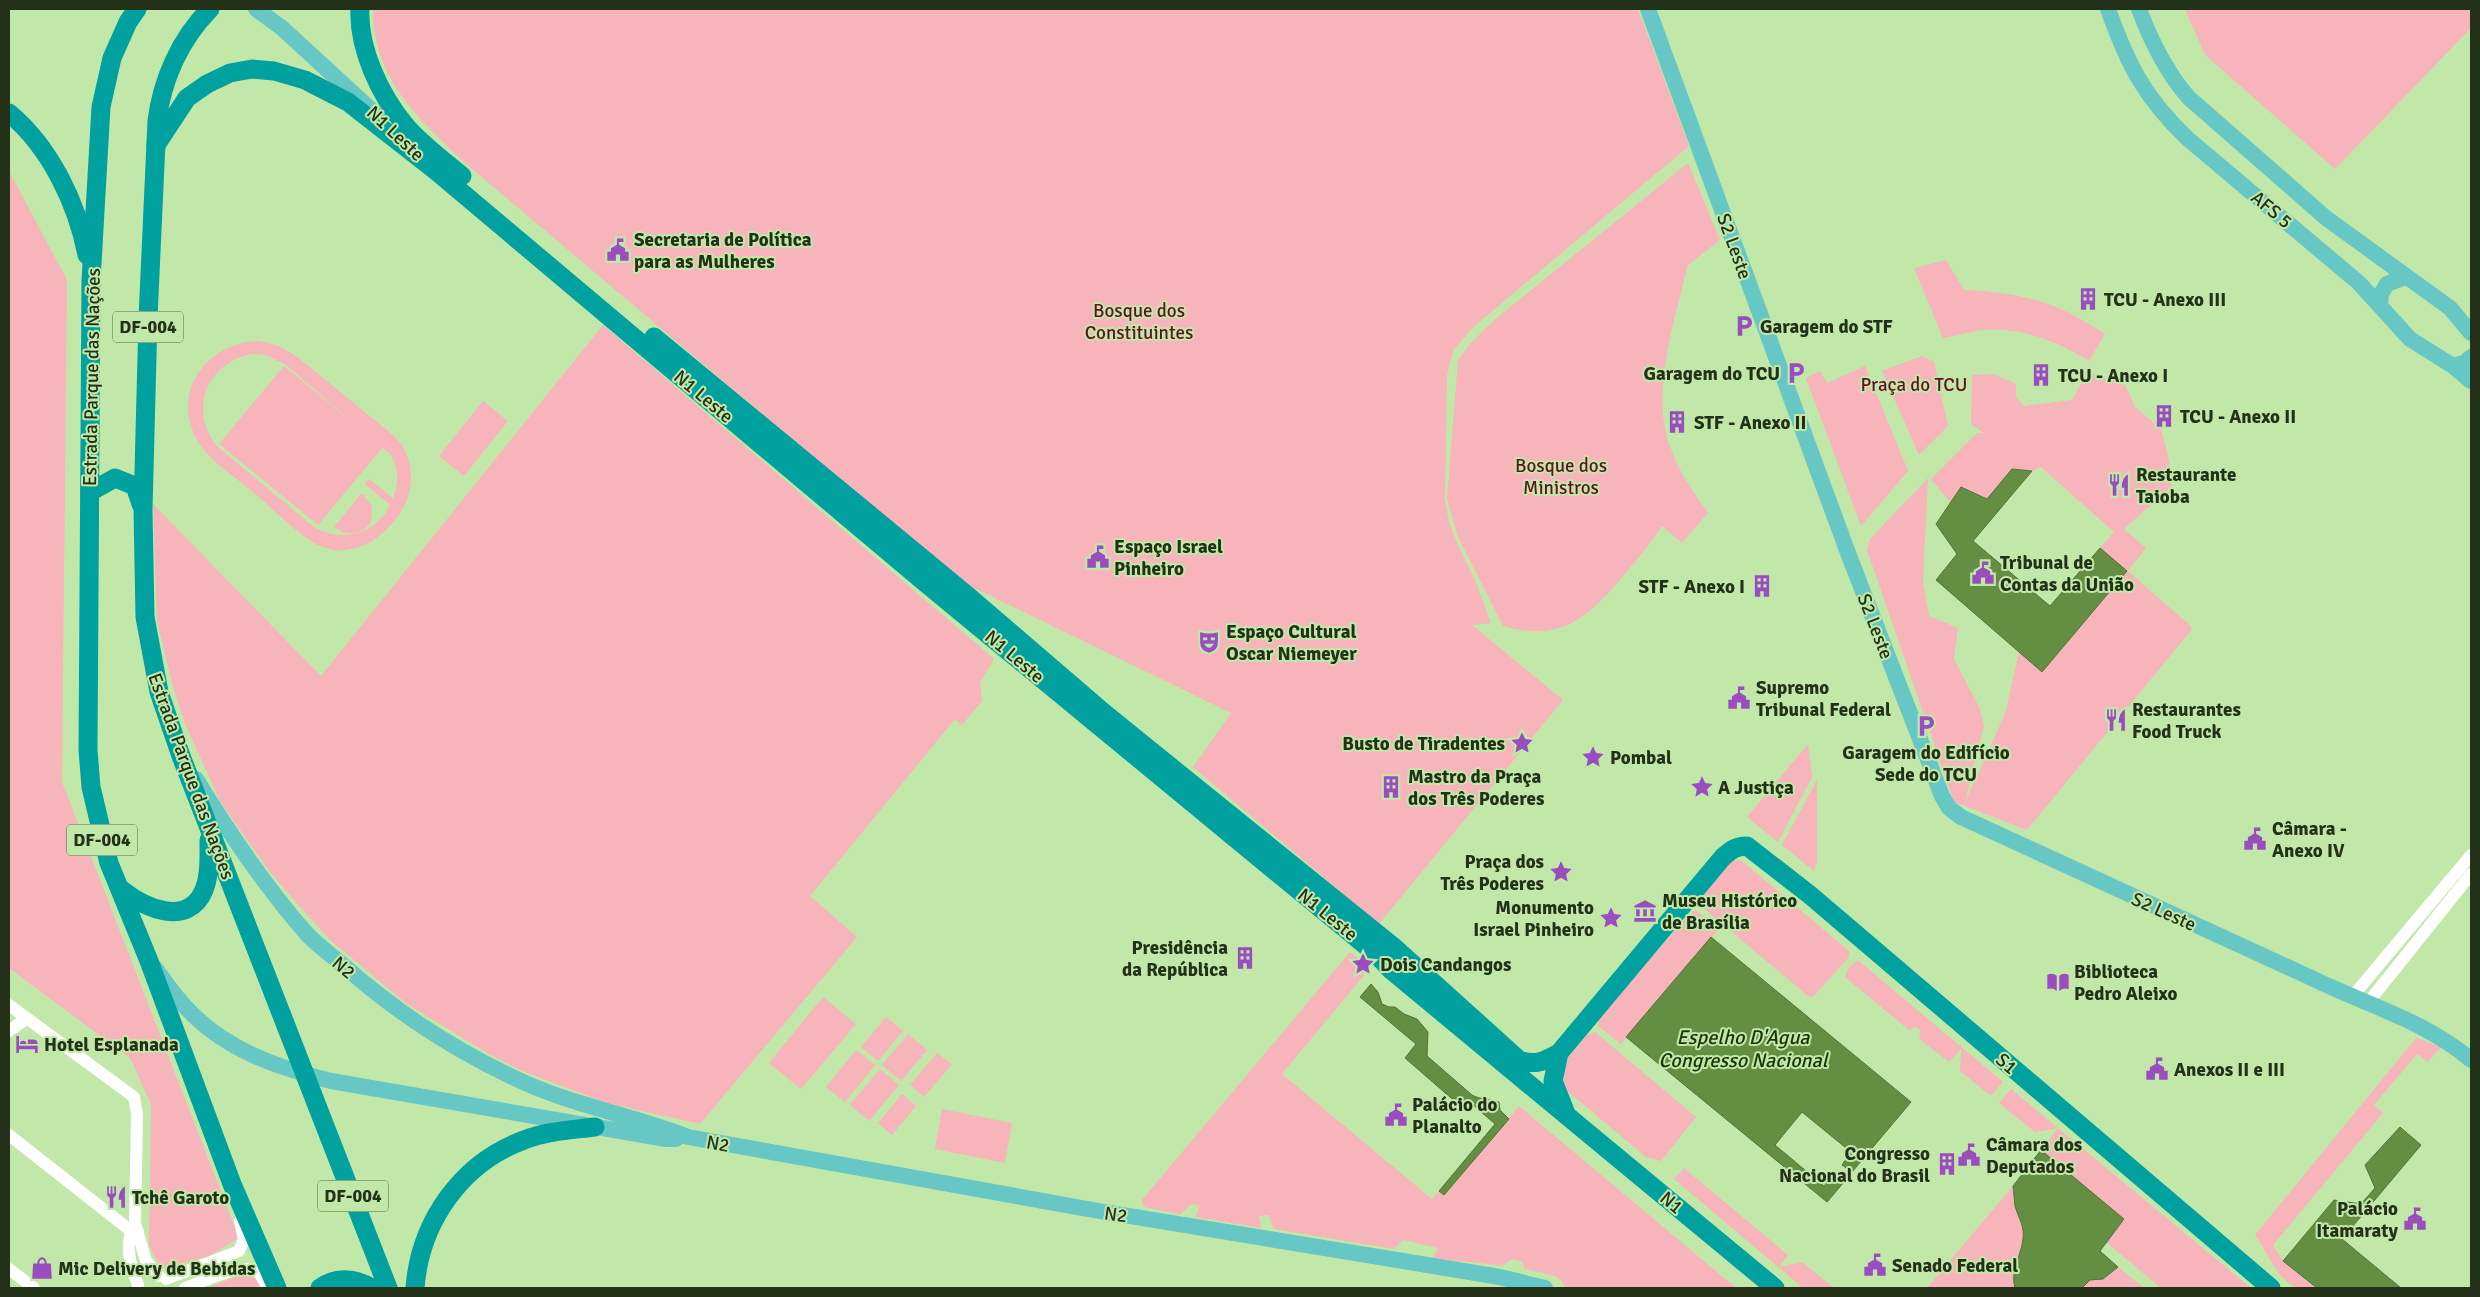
<svg xmlns="http://www.w3.org/2000/svg" width="2480" height="1297" font-family="Signika,sans-serif">
<style>
.green{fill:#f7b4ba;fill-rule:evenodd}
.water{fill:#648f43;stroke:#507336}
.lines{fill:none;stroke-linecap:round;stroke-linejoin:round}
.minor{stroke:#fff;stroke-width:12}
.major{stroke:#67c7c5;stroke-width:16}
.highway{stroke:#01a19f;stroke-width:19}
.labels{text-anchor:middle;stroke-width:4;stroke-linejoin:round;paint-order:stroke}
.shield{fill:#c2e8a9;stroke:#526844;stroke-width:1}
.shield-label{font-size:18px;font-weight:bold;fill:#223118}
.street-label{font-size:19px;fill:#223118;stroke:#c2e8a9}
.poi-label{font-size:19px;font-weight:bold;fill:#223118;stroke:#c2e8a9;text-anchor:start}
.park-label{font-size:19px;fill:#641024;stroke:#c2e8a9}
.water-label{font-size:20px;font-style:italic;fill:#193500;stroke:#c2e8a9}
</style>
<rect width="100%" height="100%" fill="#c2e8a9"/>
<!-- green -->
<g class="green">
<path d="M373,9H1638L1689,146L1472,328L1453,351L1447,376L1445,500C1449,531 1460,548 1473,576C1480,591 1485,608 1491,623L1472,625L1563,700L1379,924L1193,767L1231,713L960,581L465,163C418,118 373,79 373,9Z"/>
<path d="M2185,9H2471V28L2335,169L2205,55Z"/>
<path d="M1688,163L1720,240L1688,265C1675,319 1650,393 1670,446C1678,471 1693,491 1708,513L1682,543L1662,526C1651,544 1637,559 1624,575C1589,617 1561,643 1503,626L1458,537L1447,499L1458,360L1470,344L1493,321Z"/>
<path d="M9,171L67,280L62,782L239,1238L207,1257L160,1269L149,1244L151,1104L130,1058L9,968Z"/>
<path d="M1946,260L1964,290C2023,293 2055,301 2105,334L2089,361C2058,342 2020,326 1982,330C1969,332 1956,336 1943,338L1914,268Z"/>
<path d="M603,325L993,658V661L980,682L982,701L962,725L955,719L810,896L857,937L700,1124L607,1103L522,1071L489,1054L407,1004L330,940L302,909L270,872L221,803L186,726L174,691L157,621L153,504L321,676Z"/>
<path d="M260,341L279,346L296,356L393,435C412,452 416,481 405,504C390,535 353,562 318,545C298,535 271,507 253,492C233,475 205,459 194,434C172,387 212,341 260,341ZM253,354L265,355L285,364L391,455C399,469 399,483 393,498L369,479L365,484L390,505C375,535 344,542 315,528L217,446C187,410 208,361 253,354Z"/>
<path d="M1922,356L1934,362L1948,426L1919,455L1882,371Z"/>
<path d="M284,366L383,447L318,525L219,444Z"/>
<path d="M1865,366L1908,471L1861,526L1806,378L1820,371L1827,383Z"/>
<path d="M2087,372L2125,385L2135,407L2161,429L2168,455L2172,486L2124,529L2146,548L2128,571L2193,628L2027,830L1954,802L1867,550L1870,539L1928,478L1923,581L1929,616L1958,628L1954,659L1980,709L1984,726L1965,802L2005,714L2019,652L2042,672L2127,571L2100,548L2114,532L2041,467L2032,471L2012,469L1987,499L1961,487L1950,502L1931,479L1977,433H1984L1971,424L1972,375L1994,374L2016,384V397L2024,406L2072,400Z"/>
<path d="M483,401L508,421L464,476L439,456Z"/>
<path d="M362,493L372,506L371,522C362,535 347,537 334,527Z"/>
<path d="M1808,744L1812,777L1778,842L1747,817Z"/>
<path d="M1817,780V862L1814,871L1782,845Z"/>
<path d="M1736,860L1742,861L1849,951V957L1813,997L1808,996L1700,905L1701,898L1732,861Z"/>
<path d="M1696,910L1716,928L1717,931L1621,1044L1598,1026L1599,1019L1687,916Z"/>
<path d="M1350,952L1370,968L1282,1074L1432,1199L1439,1191L1444,1195L1519,1106L1736,1288H1566L1558,1277L1524,1268L1523,1262L1512,1259L1503,1266C1479,1262 1457,1262 1433,1258L1438,1248L1403,1240L1394,1249L1274,1229L1268,1215L1259,1216L1261,1228L1195,1217L1200,1206L1192,1204L1180,1214L1144,1207L1142,1200Z"/>
<path d="M1859,961L2003,1082L1991,1096L1960,1071L1961,1049L1949,1062L1919,1039L1921,1031L1916,1027L1909,1030L1845,977C1846,970 1852,962 1859,961Z"/>
<path d="M823,997L856,1024L801,1089L769,1063Z"/>
<path d="M886,1017L903,1031L878,1061L861,1047Z"/>
<path d="M1595,1032L1696,1117L1661,1161L1646,1157L1559,1084L1561,1066L1588,1034Z"/>
<path d="M908,1034L927,1050L901,1081L882,1065Z"/>
<path d="M2416,1038L2441,1047L2428,1062L2417,1054L2374,1105L2383,1113L2273,1245L2283,1261L2317,1288C2311,1288 2302,1290 2297,1288C2277,1280 2267,1251 2255,1235Z"/>
<path d="M856,1050L875,1065L845,1102L826,1087Z"/>
<path d="M937,1053L952,1064L924,1097L910,1085Z"/>
<path d="M880,1069L899,1085L869,1121L850,1105Z"/>
<path d="M2011,1089L2251,1288H2161L2106,1242L2124,1219L2041,1150L2058,1128L2035,1132L1999,1103Z"/>
<path d="M902,1094L916,1106L892,1135L878,1123Z"/>
<path d="M942,1109L1012,1123L1005,1163L935,1149Z"/>
<path d="M1684,1168L1788,1255L1779,1267L1802,1262L1834,1288H1803L1674,1179Z"/>
<path d="M2013,1186L2015,1206L2023,1227L2024,1237L2013,1281L2015,1288H1927Z"/>
<path d="M2118,1267L2144,1288H2082L2090,1280L2103,1279Z"/>
<path d="M240,1275L256,1277L261,1288H207Z"/>
</g>
<!-- water -->
<g class="water">
<path d="M2012,469L2032,471L1973,541L2050,606L2100,548L2127,571L2042,672L1936,580L1957,554L1936,524L1961,487L1987,499Z"/>
<path d="M1711,937L1911,1102L1852,1172L1842,1165L1851,1152L1802,1112L1775,1145L1824,1186L1834,1174L1844,1182L1827,1202L1626,1037Z"/>
<path d="M1371,984L1378,992L1382,1004L1389,1007H1395L1404,1014L1417,1019L1428,1032L1427,1056L1472,1095C1481,1100 1490,1099 1499,1102L1500,1110L1509,1119L1444,1195L1439,1191L1495,1124L1472,1104L1466,1111L1405,1058L1416,1044L1360,997Z"/>
<path d="M2400,1127L2421,1145L2342,1239L2401,1288H2317L2283,1261L2334,1200L2361,1204L2375,1188L2365,1165Z"/>
<path d="M2041,1150L2124,1219L2100,1251L2118,1267L2103,1279L2090,1280L2082,1288H2015C2010,1272 2021,1256 2023,1239C2025,1226 2018,1217 2015,1206C2014,1199 2014,1192 2013,1186Z"/>
</g>
<g class="lines">
<!-- minor -->
<g class="minor">
<path d="M2352,997L2471,855"/>
<path d="M2367,1004L2471,874"/>
<path d="M9,1005L134,1097L137,1114L135,1223L146,1261L159,1276"/>
<path d="M9,1031L26,1019"/>
<path d="M9,1135L131,1231H138"/>
<path d="M134,1225C124,1245 130,1265 138,1285"/>
<path d="M9,1269L34,1288"/>
<path d="M166,1279L239,1251L244,1240L240,1221"/>
<path d="M185,1288C203,1282 241,1262 258,1271L268,1288"/>
</g>
<!-- major -->
<g class="major">
<path d="M256,9L282,28L380,118"/>
<path d="M1648,9L1848,553L1942,796L1949,808L1961,817C2080,872 2199,926 2318,981C2370,1006 2427,1022 2471,1060"/>
<path d="M2108,9C2128,65 2144,97 2188,139L2359,283L2410,339L2453,366L2471,381"/>
<path d="M2139,9C2151,41 2166,72 2189,98L2326,218L2450,308L2471,333"/>
<path d="M2380,305L2381,294L2387,284L2405,277"/>
<path d="M2453,366L2464,363L2471,357"/>
<path d="M196,779C229,833 264,885 306,933C317,945 331,955 343,965C397,1013 457,1052 523,1082C576,1106 634,1116 688,1137L1093,1210L1500,1277L1545,1288"/>
<path d="M155,968C164,980 171,991 181,1002C220,1048 275,1067 331,1081L666,1139H676"/>
</g>
<!-- highway -->
<g class="highway">
<path d="M137,9L128,22L112,58L101,107L91,281L88,750L91,787L109,863L149,961L232,1184L277,1288"/>
<path d="M210,9C180,39 162,80 157,121L148,318L143,510L145,617L159,692L181,756L388,1288"/>
<path d="M360,9C358,48 380,95 405,125C421,144 443,160 462,176"/>
<path d="M9,113C50,147 77,203 87,255"/>
<path d="M156,145L187,98L207,84L230,73L252,69L274,71L305,80L348,102L435,170L922,580L1376,954L1391,970L1775,1288"/>
<path d="M654,337L968,596L1104,713L1396,949L1519,1060C1536,1066 1544,1061 1559,1053"/>
<path d="M90,492L115,478L135,486L141,504"/>
<path d="M122,890C145,908 188,928 204,890C210,875 209,857 209,840"/>
<path d="M1565,1111L1553,1081L1559,1053L1723,857C1731,850 1736,846 1747,846L1810,895L2271,1288"/>
<path d="M320,1288C337,1276 354,1278 372,1288"/>
<path d="M415,1288C420,1222 461,1163 524,1140C547,1131 571,1130 595,1127"/>
</g>
</g>
<!-- icons -->
<defs>
<symbol id="civic-bare" viewBox="-9 -9 18 18"><path d="M-.6-6.5H3V-4.5H.6V-3L4-1V1h2V6H-6V1h2V-1L-.6-3ZM-1.2 2.5V6h2.4V2.5Z" fill="#994dbe" stroke="#c2e8a9" stroke-width="2.5" paint-order="stroke"/></symbol>
<symbol id="building-bare" viewBox="-9 -9 18 18"><path d="M-4-6H4V6H1V3H-1V6H-4ZM-2.5-4.3h1.7v1.8h-1.7ZM.8-4.3h1.7v1.8H.8ZM-2.5-1h1.7V.8h-1.7ZM.8-1h1.7V.8H.8Z" fill="#994dbe" stroke="#c2e8a9" stroke-width="2.5" paint-order="stroke"/></symbol>
<symbol id="parking-bare" viewBox="-9 -9 18 18"><path d="M-3.5-5.5H1a3.5 3.5 0 0 1 0 7H-1V5.5H-3.5ZM-1-3.4V-.6H.8a1.4 1.4 0 0 0 0-2.8Z" fill="#994dbe" stroke="#c2e8a9" stroke-width="2.5" paint-order="stroke"/></symbol>
<symbol id="restaurant-bare" viewBox="-9 -9 18 18"><path d="M-5-6h1v4h1v-4h1v4h1v-4h1v5L-1.5 .5V6h-2V.5L-5-1ZM5-6V6H3V1.5H1.5Q1.5-4 5-6Z" fill="#994dbe" stroke="#c2e8a9" stroke-width="2.5" paint-order="stroke"/></symbol>
<symbol id="theatre-bare" viewBox="-9 -9 18 18"><path d="M-5-5.5Q0-4 5-5.5V0Q5 5 0 6Q-5 5-5 0ZM-3.3-2.5H-1v1.5H-3.3ZM1-2.5H3.3v1.5H1ZM-2.8 1Q0 5.5 2.8 1Z" fill="#994dbe" stroke="#c2e8a9" stroke-width="2.5" paint-order="stroke"/></symbol>
<symbol id="sight-bare" viewBox="-9 -9 18 18"><path d="M0-6L1.8-2.2L6-1.7L2.9 1.2L3.7 5.4L0 3.3L-3.7 5.4L-2.9 1.2L-6-1.7L-1.8-2.2Z" fill="#994dbe" stroke="#c2e8a9" stroke-width="2.5" paint-order="stroke"/></symbol>
<symbol id="museum-bare" viewBox="-9 -9 18 18"><path d="M0-6L6-3V-2H-6V-3ZM-5-1h2V3h-2ZM-1-1h2V3h-2ZM3-1h2V3H3ZM-6 4H6V6H-6Z" fill="#994dbe" stroke="#c2e8a9" stroke-width="2.5" paint-order="stroke"/></symbol>
<symbol id="library-bare" viewBox="-9 -9 18 18"><path d="M-6-4Q-3-5.5-.7-3.5V5Q-3 3-6 4ZM6-4Q3-5.5 .7-3.5V5Q3 3 6 4Z" fill="#994dbe" stroke="#c2e8a9" stroke-width="2.5" paint-order="stroke"/></symbol>
<symbol id="hotel-bare" viewBox="-9 -9 18 18"><path d="M-6-4.5h1.5V1H6V5H4.5V3h-9V5H-6ZM-4 0a1.8 1.8 0 1 1 3.6 0ZM.5 0V-2.5h3Q6-2.5 6 0Z" fill="#994dbe" stroke="#c2e8a9" stroke-width="2.5" paint-order="stroke"/></symbol>
<symbol id="shop-bare" viewBox="-9 -9 18 18"><path d="M-5-2.5h2.3a2.7 3.5 0 0 1 5.4 0H5L5.5 6h-11ZM-1.5-2.5h3a1.5 2.3 0 0 0-3 0Z" fill="#994dbe" stroke="#c2e8a9" stroke-width="2.5" paint-order="stroke"/></symbol>
</defs>
<g fill-rule="evenodd">
<use href="#civic-bare" x="602" y="234" width="32" height="32"/>
<use href="#building-bare" x="2072" y="283" width="32" height="32"/>
<use href="#parking-bare" x="1728" y="310" width="32" height="32"/>
<use href="#parking-bare" x="1780" y="357" width="32" height="32"/>
<use href="#building-bare" x="2025" y="359" width="32" height="32"/>
<use href="#building-bare" x="2148" y="400" width="32" height="32"/>
<use href="#building-bare" x="1661" y="406" width="32" height="32"/>
<use href="#restaurant-bare" x="2103" y="469" width="32" height="32"/>
<use href="#civic-bare" x="1082" y="541" width="32" height="32"/>
<use href="#civic-bare" x="1967" y="557" width="32" height="32"/>
<use href="#building-bare" x="1746" y="570" width="32" height="32"/>
<use href="#theatre-bare" x="1193" y="626" width="32" height="32"/>
<use href="#civic-bare" x="1723" y="682" width="32" height="32"/>
<use href="#restaurant-bare" x="2100" y="704" width="32" height="32"/>
<use href="#parking-bare" x="1910" y="710" width="32" height="32"/>
<use href="#sight-bare" x="1506" y="727" width="32" height="32"/>
<use href="#sight-bare" x="1577" y="741" width="32" height="32"/>
<use href="#building-bare" x="1375" y="771" width="32" height="32"/>
<use href="#sight-bare" x="1686" y="771" width="32" height="32"/>
<use href="#civic-bare" x="2239" y="823" width="32" height="32"/>
<use href="#sight-bare" x="1545" y="856" width="32" height="32"/>
<use href="#museum-bare" x="1629" y="895" width="32" height="32"/>
<use href="#sight-bare" x="1595" y="902" width="32" height="32"/>
<use href="#building-bare" x="1229" y="942" width="32" height="32"/>
<use href="#sight-bare" x="1347" y="948" width="32" height="32"/>
<use href="#library-bare" x="2042" y="966" width="32" height="32"/>
<use href="#hotel-bare" x="11" y="1028" width="32" height="32"/>
<use href="#civic-bare" x="2141" y="1053" width="32" height="32"/>
<use href="#civic-bare" x="1380" y="1099" width="32" height="32"/>
<use href="#civic-bare" x="1953" y="1139" width="32" height="32"/>
<use href="#building-bare" x="1931" y="1148" width="32" height="32"/>
<use href="#restaurant-bare" x="100" y="1181" width="32" height="32"/>
<use href="#civic-bare" x="2399" y="1203" width="32" height="32"/>
<use href="#civic-bare" x="1859" y="1249" width="32" height="32"/>
<use href="#shop-bare" x="26" y="1252" width="32" height="32"/>
</g>
<g class="labels">
<!-- shield labels -->
<g class="shield">
<rect x="113" y="311.5" width="70" height="31" rx="4"/>
<rect x="67" y="824.5" width="70" height="31" rx="4"/>
<rect x="318" y="1180.5" width="70" height="31" rx="4"/>
</g>
<g class="shield-label">
<text x="148" y="333">DF-004</text>
<text x="102" y="846">DF-004</text>
<text x="353" y="1202">DF-004</text>
</g>
<!-- street labels -->
<g class="street-label">
<text transform="translate(396 133) rotate(43)" y="7">N1 Leste</text>
<text transform="translate(2272 209) rotate(40)" y="7">AFS 5</text>
<text transform="translate(1735 246) rotate(70)" y="7">S2 Leste</text>
<text transform="translate(91 377) rotate(-89)" y="7">Estrada Parque das Nações</text>
<text transform="translate(704 396) rotate(40)" y="7">N1 Leste</text>
<text transform="translate(1876 626) rotate(69)" y="7">S2 Leste</text>
<text transform="translate(1015 656) rotate(40)" y="7">N1 Leste</text>
<text transform="translate(192 776) rotate(70)" y="7">Estrada Parque das Nações</text>
<text transform="translate(2164 911) rotate(24)" y="7">S2 Leste</text>
<text transform="translate(1328 914) rotate(39)" y="7">N1 Leste</text>
<text transform="translate(344 967) rotate(41)" y="7">N2</text>
<text transform="translate(2007 1063) rotate(41)" y="7">S1</text>
<text transform="translate(718 1143) rotate(10)" y="7">N2</text>
<text transform="translate(1672 1202) rotate(40)" y="7">N1</text>
<text transform="translate(1116 1214) rotate(8)" y="7">N2</text>
</g>
<!-- poi labels -->
<g class="poi-label">
<text x="634" y="246">Secretaria de Política<tspan x="634" dy="22">para as Mulheres</tspan></text>
<text x="2104" y="306">TCU - Anexo III</text>
<text x="1760" y="333">Garagem do STF</text>
<text x="1780" y="380" text-anchor="end">Garagem do TCU</text>
<text x="2058" y="382">TCU - Anexo I</text>
<text x="2180" y="423">TCU - Anexo II</text>
<text x="1694" y="429">STF - Anexo II</text>
<text x="2136" y="481">Restaurante<tspan x="2136" dy="22">Taioba</tspan></text>
<text x="1114" y="553">Espaço Israel<tspan x="1114" dy="22">Pinheiro</tspan></text>
<text x="2000" y="569">Tribunal de<tspan x="2000" dy="22">Contas da União</tspan></text>
<text x="1745" y="593" text-anchor="end">STF - Anexo I</text>
<text x="1226" y="638">Espaço Cultural<tspan x="1226" dy="22">Oscar Niemeyer</tspan></text>
<text x="1756" y="694">Supremo<tspan x="1756" dy="22">Tribunal Federal</tspan></text>
<text x="2132" y="716">Restaurantes<tspan x="2132" dy="22">Food Truck</tspan></text>
<text x="1505" y="750" text-anchor="end">Busto de Tiradentes</text>
<text x="1926" y="759" text-anchor="middle">Garagem do Edifício<tspan x="1926" dy="22">Sede do TCU</tspan></text>
<text x="1610" y="764">Pombal</text>
<text x="1408" y="783">Mastro da Praça<tspan x="1408" dy="22">dos Três Poderes</tspan></text>
<text x="1718" y="794">A Justiça</text>
<text x="2272" y="835">Câmara -<tspan x="2272" dy="22">Anexo IV</tspan></text>
<text x="1544" y="868" text-anchor="end">Praça dos<tspan x="1544" dy="22">Três Poderes</tspan></text>
<text x="1662" y="907">Museu Histórico<tspan x="1662" dy="22">de Brasília</tspan></text>
<text x="1594" y="914" text-anchor="end">Monumento<tspan x="1594" dy="22">Israel Pinheiro</tspan></text>
<text x="1228" y="954" text-anchor="end">Presidência<tspan x="1228" dy="22">da República</tspan></text>
<text x="1380" y="971">Dois Candangos</text>
<text x="2074" y="978">Biblioteca<tspan x="2074" dy="22">Pedro Aleixo</tspan></text>
<text x="44" y="1051">Hotel Esplanada</text>
<text x="2174" y="1076">Anexos II e III</text>
<text x="1412" y="1111">Palácio do<tspan x="1412" dy="22">Planalto</tspan></text>
<text x="1986" y="1151">Câmara dos<tspan x="1986" dy="22">Deputados</tspan></text>
<text x="1930" y="1160" text-anchor="end">Congresso<tspan x="1930" dy="22">Nacional do Brasil</tspan></text>
<text x="132" y="1204">Tchê Garoto</text>
<text x="2398" y="1215" text-anchor="end">Palácio<tspan x="2398" dy="22">Itamaraty</tspan></text>
<text x="1892" y="1272">Senado Federal</text>
<text x="58" y="1275">Mic Delivery de Bebidas</text>
</g>
<!-- park labels -->
<g class="park-label">
<text x="1139" y="317">Bosque dos<tspan x="1139" dy="22">Constituintes</tspan></text>
<text x="1914" y="391">Praça do TCU</text>
<text x="1561" y="472">Bosque dos<tspan x="1561" dy="22">Ministros</tspan></text>
</g>
<!-- water labels -->
<g class="water-label">
<text x="1743" y="1044">Espelho D'Agua<tspan x="1743" dy="23">Congresso Nacional</tspan></text>
</g>
</g>
<!-- border -->
<rect width="2480" height="1297" fill="none" stroke="#223118" stroke-width="20"/>
</svg>
